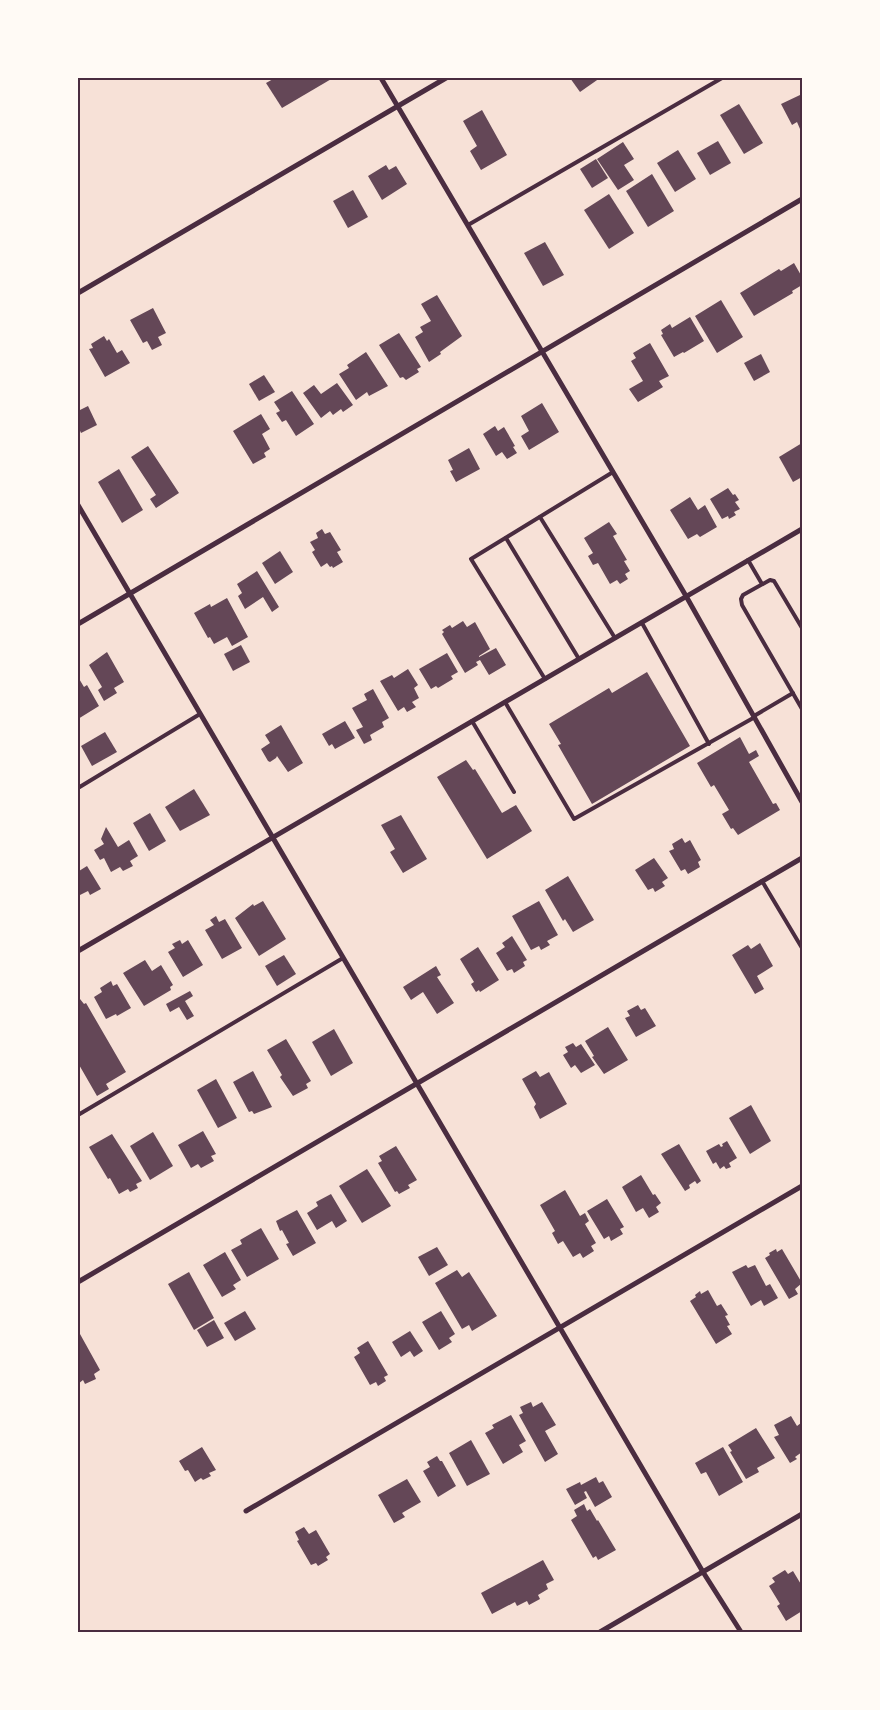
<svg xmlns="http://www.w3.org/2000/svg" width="880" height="1710" font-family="Quicksand,sans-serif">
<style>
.building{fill:#644757}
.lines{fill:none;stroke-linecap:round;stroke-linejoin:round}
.service{stroke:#4a2c40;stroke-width:4}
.minor{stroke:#4a2c40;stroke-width:5}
.neatline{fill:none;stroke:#4a2c40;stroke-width:2}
</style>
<rect width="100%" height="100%" fill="#f7e1d7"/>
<!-- building -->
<g class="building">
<path d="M275,78H333L282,108L266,83Z"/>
<path d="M570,78H600L580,92Z"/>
<path d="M800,95L802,99V128L800,129L797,122L792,125L781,104Z"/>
<path d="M739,104L763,143L744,154L720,115Z"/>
<path d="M482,110L507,155L481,170L470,151L477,146L463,121Z"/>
<path d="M718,141L731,163L710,175L697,153Z"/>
<path d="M623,142L634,159L624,165L634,180L618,190L597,159Z"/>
<path d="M678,150L696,179L675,192L657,163Z"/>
<path d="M596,159L608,178L592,188L580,169Z"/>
<path d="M386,165L389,170L396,166L407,184L382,200L368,176Z"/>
<path d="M652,174L674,211L648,227L626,191Z"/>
<path d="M353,190L368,217L348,228L333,201Z"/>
<path d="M609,194L634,233L609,249L584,210Z"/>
<path d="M545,242L564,275L543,286L524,253Z"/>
<path d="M794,263L802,277V285L792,291L793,293L754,316L740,293L779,269L781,271Z"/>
<path d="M437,295L462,336L440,352L441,354L429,362L415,337L423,332L420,327L431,321L421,304Z"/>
<path d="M721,300L743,337L717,353L695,316Z"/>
<path d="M153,308L166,333L158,337L162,345L152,350L147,341L143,343L130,320Z"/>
<path d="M690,317L704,341L684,353L683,352L674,357L661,335L663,334L661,330L670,324L672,328Z"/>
<path d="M399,333L421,367L417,369L419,372L406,380L403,377L400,378L379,345Z"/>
<path d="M104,336L107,341L109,339L117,353L122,350L130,363L105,377L89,349L93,348L91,344Z"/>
<path d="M650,343L669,376L659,381L663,387L638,402L629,389L643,381L631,361L636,358L633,353Z"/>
<path d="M366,352L388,386L369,396L367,392L356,400L339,374L349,368L347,365Z"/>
<path d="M761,354L770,372L754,381L744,363Z"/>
<path d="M264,375L275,392L259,401L249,384Z"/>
<path d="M337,383L353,405L343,412L341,409L333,415L330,411L321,418L303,393L314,385L321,394Z"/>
<path d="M292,391L314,424L296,436L286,420L282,422L276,413L280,411L274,402Z"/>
<path d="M542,403L559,432L529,450L521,436L529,431L521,416Z"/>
<path d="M88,406L97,425L81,433L78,426V411Z"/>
<path d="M261,414L270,429L262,434L270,449L264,453L266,457L253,464L233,431Z"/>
<path d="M495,426L498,431L504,427L515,446L513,447L517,453L507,459L502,452L496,456L483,434Z"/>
<path d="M802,443V477L793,482L779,457Z"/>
<path d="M148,446L179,493L156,508L150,499L156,495L131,457Z"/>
<path d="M469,448L480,469L456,482L450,471L453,470L448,460Z"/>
<path d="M119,469L143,510L122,523L98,482Z"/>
<path d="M728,488L733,495L735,494L739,500L735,502L740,509L734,512L736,515L729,519L728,516L722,519L710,499Z"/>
<path d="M690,497L698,510L705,505L717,527L700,537L697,534L688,539L670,510Z"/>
<path d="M609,522L617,534L613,536L627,560L624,561L630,571L625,574L628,579L620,584L617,580L610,584L598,563L593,565L588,556L593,553L584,538Z"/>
<path d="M322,529L325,534L330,532L341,550L337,552L343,562L333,568L332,566L330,567L327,563L321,567L312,552L315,550L310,542L318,538L316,533Z"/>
<path d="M280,551L293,572L275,584L262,563Z"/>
<path d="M257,571L279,607L272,612L263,597L245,609L238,596L242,593L237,584Z"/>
<path d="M227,598L248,637L232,646L227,637L214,644L210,637L208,638L194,613L210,604L211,607Z"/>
<path d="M463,621L467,627L475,622L490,649L479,656V657L496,648L506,665L489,675L480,660L476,662L478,665L465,673L442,634L444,632L442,630L450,625L452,628Z"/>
<path d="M241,645L250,662L233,671L224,654Z"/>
<path d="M107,652L124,682L114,688L117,693L104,701L98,690L102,687L89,665Z"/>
<path d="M447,653L458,672L451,676L453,679L438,688L436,686L431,689L419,669Z"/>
<path d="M408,669L418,685L414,688L419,698L412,702L416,707L407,712L404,707L398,711L380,681L392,675L394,678Z"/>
<path d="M647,672L690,746L592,804L558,745L561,744L549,724L609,688L612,693Z"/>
<path d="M78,677L84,687L87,685L99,706L78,719Z"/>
<path d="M373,689L389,718L382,722L384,727L370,735L372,740L364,744L356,730L363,727L352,708L367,700L364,694Z"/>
<path d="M345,721L355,738L335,749L332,744L329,746L322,734Z"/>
<path d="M281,725L303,763L288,772L277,756L276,758L270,762L268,761L261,749L270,743L265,735Z"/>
<path d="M105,732L117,752L92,766L81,746Z"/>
<path d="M740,737L749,754L756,750L759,756L749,762L773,804L776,803L780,810L738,835L733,828L731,829L722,814L729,810L714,785L711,787L697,763Z"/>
<path d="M466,760L473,770L475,769L502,813L516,805L532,831L487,859L437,777Z"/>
<path d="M194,789L210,815L180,831L165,807Z"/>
<path d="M150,813L166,841L149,851L133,823Z"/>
<path d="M401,815L427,859L403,873L390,852L395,849L381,825Z"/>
<path d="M106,827L118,847L129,840L138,856L130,861L133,866L123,871L120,867L111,872L104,858L100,860L94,850L104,844L101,839Z"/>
<path d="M682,838L685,843L690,840L701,860L698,862L700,867L688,874L685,869L681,871L669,851L674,849L672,844Z"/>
<path d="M654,858L668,878L662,882L665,886L655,892L653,888L648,890L635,870Z"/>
<path d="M87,866L101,889L90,895L88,891L80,895L78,890V868L79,871Z"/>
<path d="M568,876L594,920L573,932L565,919L563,921L545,890Z"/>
<path d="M263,901L286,939L259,956L235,918L253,904L254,906Z"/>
<path d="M539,901L558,935L547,941L550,945L541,950L539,946L531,950L512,916Z"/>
<path d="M216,916L219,922L225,919L242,948L222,959L205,930L214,925L210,920Z"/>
<path d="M512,936L527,960L523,962L525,966L514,973L512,969L507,971L496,953L505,947L502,943Z"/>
<path d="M180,940L182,944L188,940L203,965L183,977L168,952L175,948L172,944Z"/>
<path d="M760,943L773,966L757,976L764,989L755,994L732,955L748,945L751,949Z"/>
<path d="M478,947L499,980L480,992L479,990L476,992L471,984L474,982L460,959Z"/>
<path d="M284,955L296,974L277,986L265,966Z"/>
<path d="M145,960L152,971L161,965L173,985L170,987L171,990L144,1006L123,973Z"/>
<path d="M436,966L441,975L437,977L454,1003L437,1014L423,992L411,1000L403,987Z"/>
<path d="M111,981L113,986L117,984L131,1008L117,1016L116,1014L106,1019L94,997L102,992L100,988Z"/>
<path d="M190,991L193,996L185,1001L194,1016L187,1020L179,1007L170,1012L166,1004Z"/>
<path d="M80,999L84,1004L86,1003L126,1072L106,1084L109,1089L97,1096L78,1063V1000Z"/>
<path d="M638,1005L641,1010L645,1008L656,1026L636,1037L625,1018L630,1016L627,1011Z"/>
<path d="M608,1027L628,1060L604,1074L592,1057L594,1056L585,1041Z"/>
<path d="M334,1029L353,1063L331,1076L312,1042Z"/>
<path d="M286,1039L311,1081L306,1084L308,1088L293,1096L280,1077L282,1075L267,1050Z"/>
<path d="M573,1043L576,1047L581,1044L595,1065L581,1073L575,1065L571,1068L563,1055L568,1052L565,1047Z"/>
<path d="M253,1071L272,1107L254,1114L252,1111L249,1112L233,1082Z"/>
<path d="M536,1071L540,1077L549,1072L567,1104L540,1119L534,1107L536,1104L522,1079Z"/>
<path d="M216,1079L237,1118L218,1128L197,1090Z"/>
<path d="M751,1105L771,1141L750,1154L729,1118Z"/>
<path d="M203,1131L216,1154L211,1156L214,1161L201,1168L198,1164L191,1168L178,1145Z"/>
<path d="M153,1132L173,1166L150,1180L130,1146Z"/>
<path d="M112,1134L142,1181L136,1184L138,1188L130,1192L128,1189L119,1194L110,1178L108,1179L89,1147Z"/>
<path d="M727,1141L737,1158L729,1163L731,1167L726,1169L724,1166L720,1169L716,1162L713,1164L706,1151L719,1144L721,1147L723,1146L722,1144Z"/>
<path d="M679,1144L701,1181L697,1184L695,1181L689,1185L690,1188L685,1191L661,1154Z"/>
<path d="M396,1146L417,1180L408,1185L410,1188L399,1194L397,1191L395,1192L378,1163L382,1161L379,1156Z"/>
<path d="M367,1169L391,1206L362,1223L339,1186Z"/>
<path d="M641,1175L653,1195L655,1194L661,1203L656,1207L659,1212L649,1218L643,1208L636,1212L622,1187Z"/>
<path d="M565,1190L580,1216L585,1213L589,1221L585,1224L596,1243L591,1246L594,1251L583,1258L580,1253L573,1257L563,1241L558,1244L552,1233L555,1231L540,1205Z"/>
<path d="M331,1194L347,1221L336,1228L332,1221L317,1230L307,1213L318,1206L316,1202Z"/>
<path d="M607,1199L624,1227L620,1229L623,1234L611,1241L609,1236L604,1239L587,1211Z"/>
<path d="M297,1210L316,1243L293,1256L286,1244L289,1243L282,1230L280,1231L276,1221Z"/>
<path d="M261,1228L279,1259L247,1277L231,1250L242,1244L240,1240Z"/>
<path d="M437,1247L448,1265L429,1276L418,1257Z"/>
<path d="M776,1249L777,1252L782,1249L802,1283L795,1289L798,1294L789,1299L765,1258L770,1255L769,1253Z"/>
<path d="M225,1252L241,1280L233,1285L236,1289L222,1297L203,1265Z"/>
<path d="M746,1265L748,1268L755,1265L766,1286L770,1284L778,1298L764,1306L761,1300L751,1306L732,1272Z"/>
<path d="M457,1270L462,1277L469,1272L497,1316L472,1331L469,1325L462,1329L435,1283Z"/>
<path d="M189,1272L214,1318L194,1330L168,1284Z"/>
<path d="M708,1290L717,1306L721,1304L728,1315L725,1316L730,1325L727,1326L732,1334L716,1344L690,1301L696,1297L695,1295L700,1291L701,1294Z"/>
<path d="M245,1311L256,1329L235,1341L224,1323Z"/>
<path d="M441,1311L455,1334L449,1338L452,1342L439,1350L422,1322Z"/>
<path d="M214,1320L224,1338L207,1347L197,1330Z"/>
<path d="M410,1331L423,1351L414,1357L410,1351L401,1357L392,1342Z"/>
<path d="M80,1334L100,1370L94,1374L96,1379L85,1384L83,1380L78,1384V1336Z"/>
<path d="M368,1341L388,1375L384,1377L386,1381L378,1386L376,1382L370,1385L354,1357L360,1353L357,1348Z"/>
<path d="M531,1402L533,1407L542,1402L556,1425L545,1431L558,1454L545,1462L519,1415L523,1413L520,1407Z"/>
<path d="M511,1415L526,1441L519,1445L523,1452L503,1464L485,1433L494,1428L492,1425Z"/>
<path d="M791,1416L797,1426L801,1423L802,1427V1452L795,1457L797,1459L790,1463L774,1437L779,1435L774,1425Z"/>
<path d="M756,1428L775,1458L757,1468L759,1472L746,1479L730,1452L732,1451L728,1445Z"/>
<path d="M471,1440L490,1474L467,1486L449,1453Z"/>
<path d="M202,1447L216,1470L209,1473L211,1476L203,1480L201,1478L195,1482L188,1470L185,1471L179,1461Z"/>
<path d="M723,1447L743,1482L719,1496L706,1472L701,1474L695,1463Z"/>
<path d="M437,1456L440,1461H442L456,1486L438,1497L423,1471L430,1467L427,1462Z"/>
<path d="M596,1477L599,1483L603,1481L612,1497L595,1507L586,1491L584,1492L587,1498L575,1505L566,1489L580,1482L581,1485Z"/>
<path d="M407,1479L421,1502L402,1513L405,1517L394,1523L378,1495Z"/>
<path d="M584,1504L587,1511L590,1509L597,1521L598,1520L616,1550L598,1560L596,1556L593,1558L571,1520L577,1516L574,1510Z"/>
<path d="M304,1527L309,1534L316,1530L330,1554L326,1557L328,1560L318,1566L316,1563L311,1565L297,1541L299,1540L295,1532Z"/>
<path d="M543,1560L554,1580L546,1584L548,1589L538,1595L540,1599L529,1605L527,1601L517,1606L515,1602L492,1614L481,1593Z"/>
<path d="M785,1570L788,1574L793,1571L802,1586V1611L786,1621L777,1606L780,1604L769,1586L775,1582L772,1578Z"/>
</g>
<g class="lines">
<!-- service -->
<g class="service">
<path d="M468,225L722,78"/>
<path d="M540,517L615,638"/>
<path d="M506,538L579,659"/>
<path d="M748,560L762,584"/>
<path d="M642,623L709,744"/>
<path d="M802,628L774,581L770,580L743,595L741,599L742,605L802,709"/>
<path d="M545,679L471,559L613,472"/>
<path d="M505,702L574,819L755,717"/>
<path d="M754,716L793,693"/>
<path d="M472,721L514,792"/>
<path d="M78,788L200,714"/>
<path d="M762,881L802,948"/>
<path d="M78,1115L343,958"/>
</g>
<!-- minor -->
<g class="minor">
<path d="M381,78L686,596L802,802"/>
<path d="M78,293L446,78"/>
<path d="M78,505L703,1572L741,1632"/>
<path d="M78,624L802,199"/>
<path d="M78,951L802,529"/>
<path d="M78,1282L802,858"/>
<path d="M246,1511L802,1186"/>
<path d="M600,1632L802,1514"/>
</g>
</g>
<!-- border -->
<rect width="880" height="1710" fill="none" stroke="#fffaf5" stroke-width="158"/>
<rect x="79" y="79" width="722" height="1552" class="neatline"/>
</svg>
